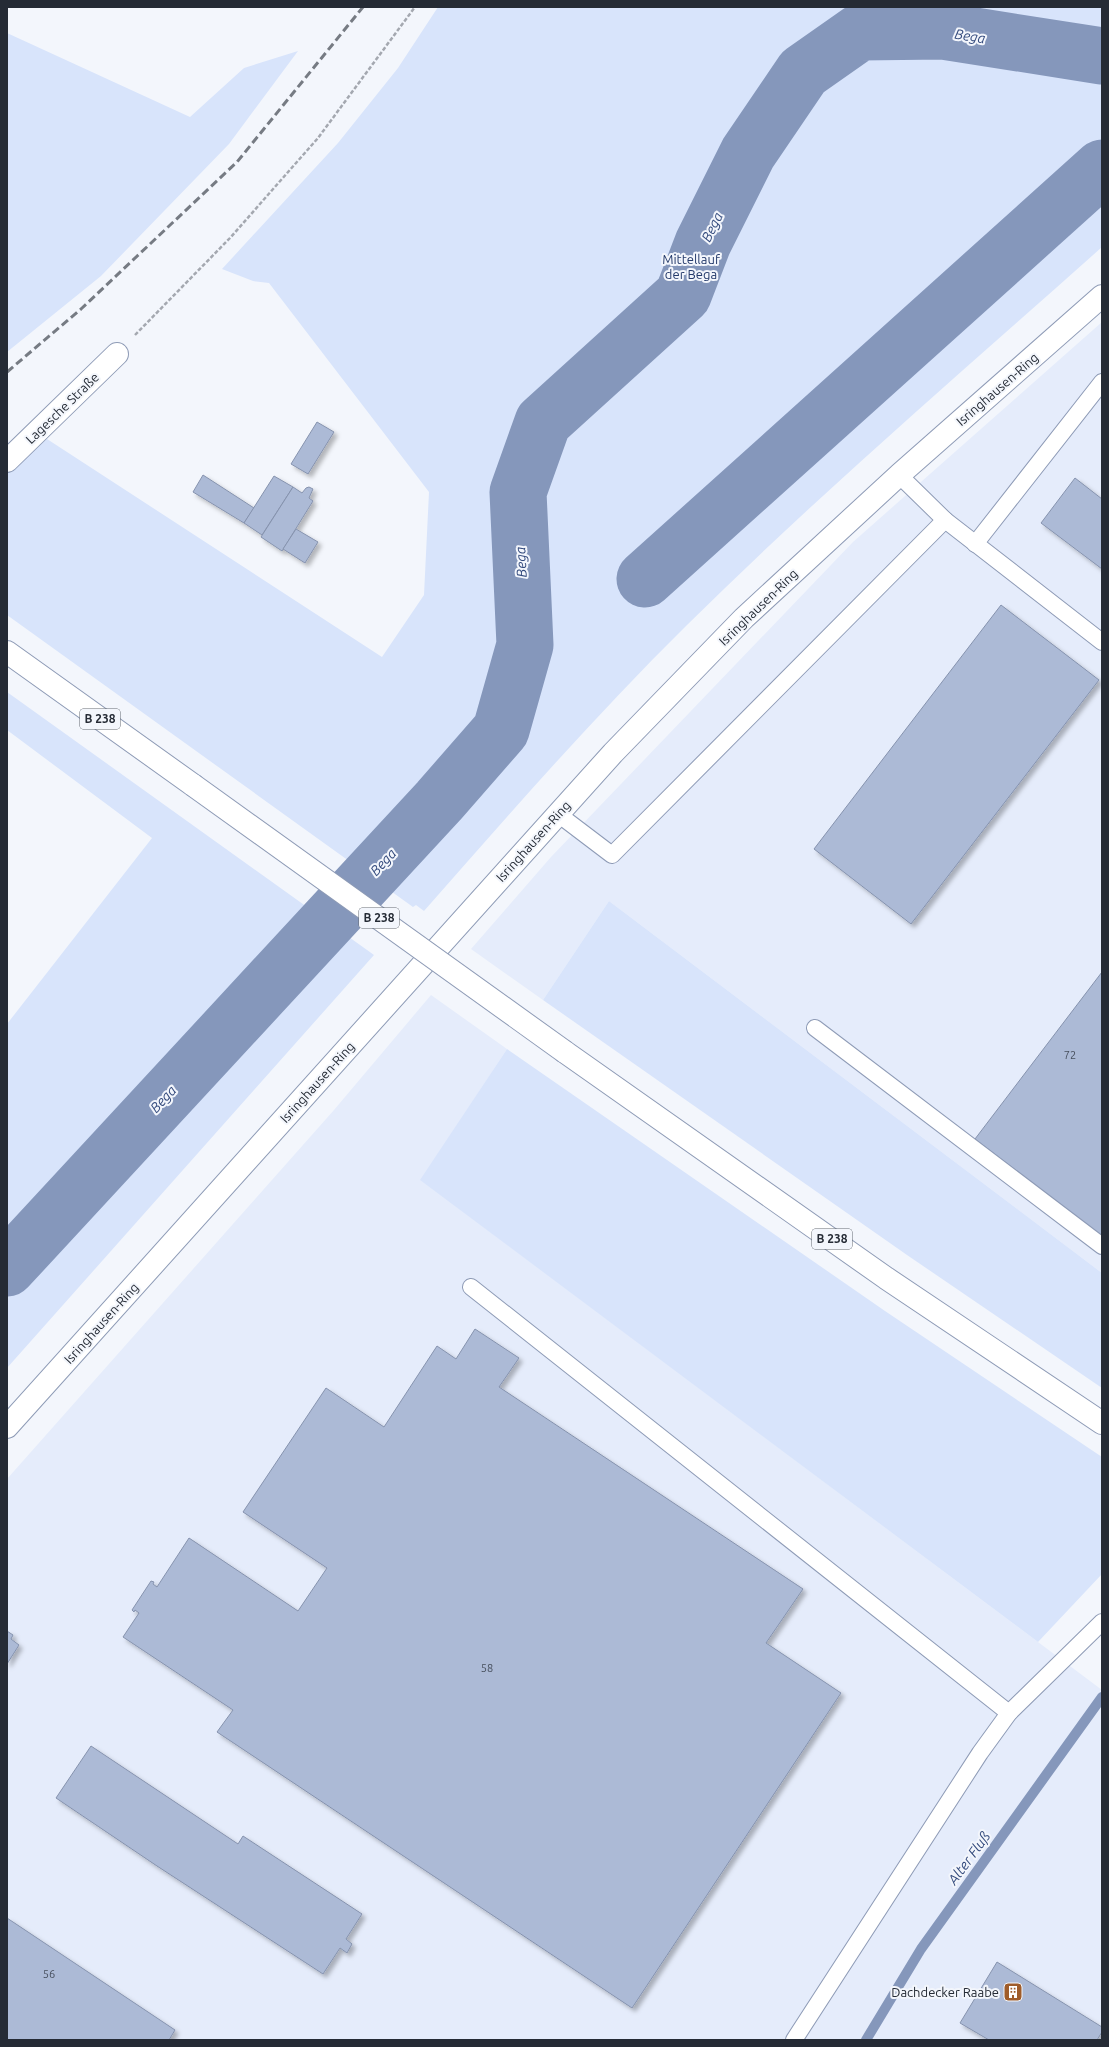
<svg xmlns="http://www.w3.org/2000/svg" width="1109" height="2047" font-family="Ubuntu,sans-serif">
<style>
.built{fill:#e5ecfb}
.green{fill:#d8e4fb}
.lines{fill:none;stroke-linecap:round;stroke-linejoin:round}
.stream{stroke:#8597bb;stroke-width:10}
.river{stroke:#8597bb;stroke-width:57}
.building{fill:#acbad6;stroke:#8693ae;filter:url(#shadow)}
.lane-casing{stroke:#8e9bb6;stroke-width:18}
.street-casing{stroke:#8e9bb6;stroke-width:24}
.secondary-casing{stroke:#8e9bb6;stroke-width:24}
.primary-casing{stroke:#8e9bb6;stroke-width:24}
.path{stroke:#a4a8b0;stroke-width:2.5;stroke-dasharray:4 2;stroke-linecap:butt}
.lane{stroke:#fff;stroke-width:16}
.street{stroke:#fff;stroke-width:22}
.secondary{stroke:#fff;stroke-width:22}
.primary{stroke:#fff;stroke-width:22}
.rail{stroke:#767b83;stroke-width:3;stroke-dasharray:8 4;stroke-linecap:butt}
.primary-bridge-casing{stroke:#8e9bb6;stroke-width:24;stroke-linecap:butt}
.primary-bridge{stroke:#fff;stroke-width:22}
.labels{text-anchor:middle;stroke-width:4;stroke-linejoin:round;paint-order:stroke}
.number-label{font-size:11px;fill:#474f5d}
.shield{fill:#f3f6fc;stroke:#636871;stroke-width:1}
.shield-label{font-size:12px;font-weight:bold;fill:#252b35}
.park-label{font-size:13px;fill:#253b6b;stroke:#f3f6fc}
.street-label{font-size:13px;fill:#252b35;stroke:#f3f6fc}
.poi-label{font-size:13px;fill:#252b35;stroke:#f3f6fc;text-anchor:end}
.water-label{font-size:14px;font-style:italic;fill:#344b7d;stroke:#f3f6fc}
</style>
<defs>
<filter id="shadow"><feDropShadow dx="3.5" dy="3.5" stdDeviation="2" flood-color="#0004"/></filter>
</defs>
<rect width="100%" height="100%" fill="#f3f6fc"/>
<!-- built -->
<g class="built">
<path d="M1102,322V1273L609,901L543,1000L471,949L551,857L853,542Z"/>
<path d="M431,995L507,1049L421,1180L1102,1690V2040H7V1479L334,1110Z"/>
</g>
<!-- green -->
<g class="green">
<path d="M438,7H1102V247C962,372 819,494 686,626C594,717 509,814 424,911L416,905L413,907L7,615V471L47,439L382,657L424,595L429,492L269,283L253,281L222,269L338,143L398,68Z"/>
<path d="M7,33L190,117L244,68L298,51L229,144L101,276L7,352Z"/>
<path d="M7,692L374,955L7,1368V1024L152,838L7,730Z"/>
<path d="M609,901L1102,1273V1388L907,1255L543,1000Z"/>
<path d="M507,1049L885,1311L1102,1457V1574L1038,1642L420,1180Z"/>
</g>
<g class="lines">
<!-- stream -->
<path class="stream" d="M866,2040L921,1949L1102,1697"/>
<!-- river -->
<g class="river">
<path d="M645,579L1102,168"/>
<path d="M7,1268L439,801L501,730L525,645L518,492L543,422L683,295L703,243L748,153L803,72L860,32L943,31L1102,56"/>
</g>
</g>
<!-- building -->
<g class="building">
<path d="M317,422L334,432L308,474L291,464Z"/>
<path d="M203,475L254,508L244,523L193,492Z"/>
<path d="M274,476L293,487L262,535L244,523Z"/>
<path d="M1075,478L1102,499V569L1041,523Z"/>
<path d="M293,487L302,493L306,488L309,487L313,489L309,498L313,501L282,551L261,537Z"/>
<path d="M296,529L318,542L305,563L283,549Z"/>
<path d="M1001,605L1099,680L911,924L814,849Z"/>
<path d="M1102,972V1236L975,1139Z"/>
<path d="M475,1329L519,1358L499,1387L803,1589L766,1643L841,1693L632,2008L217,1732L233,1710L123,1637L139,1613L135,1610L134,1612L132,1610L151,1581L154,1582L153,1584L157,1587L189,1538L298,1611L327,1568L243,1512L326,1388L384,1427L437,1346L456,1359Z"/>
<path d="M7,1631L13,1635L11,1639L19,1645L7,1664Z"/>
<path d="M91,1746L238,1844L243,1836L362,1914L346,1939L352,1944L347,1953L340,1948L323,1974L157,1866L56,1798Z"/>
<path d="M7,1918L175,2030L169,2040H7Z"/>
<path d="M997,1962L1102,2027V2032L1097,2040H989L960,2023Z"/>
</g>
<g class="lines">
<defs>
<g id="lane">
<path d="M899,475L945,520L1102,642"/>
<path d="M975,544L1102,382"/>
<path d="M558,814L612,855L945,520"/>
<path d="M815,1028L1102,1246"/>
<path d="M471,1287L1009,1713"/>
<path d="M794,2040L980,1753L1009,1713L1102,1622"/>
</g>
<path id="street" d="M7,461L117,354"/>
<path id="secondary" d="M7,1427L613,753L744,618L899,475L1102,296"/>
<g id="primary">
<path d="M7,652L193,785"/>
<path d="M565,1052L886,1278L1102,1423"/>
</g>
</defs>
<!-- lane casing -->
<use href="#lane" class="lane-casing"/>
<!-- street casing -->
<use href="#street" class="street-casing"/>
<!-- secondary casing -->
<use href="#secondary" class="secondary-casing"/>
<!-- primary casing -->
<use href="#primary" class="primary-casing"/>
<!-- path -->
<path class="path" d="M135,335L230,238L318,138L415,7"/>
<!-- lane -->
<use href="#lane" class="lane"/>
<!-- street -->
<use href="#street" class="street"/>
<!-- secondary -->
<use href="#secondary" class="secondary"/>
<!-- primary -->
<use href="#primary" class="primary"/>
<!-- rail -->
<path class="rail" d="M7,372L81,309L237,162L363,7"/>
<defs>
<path id="primary-bridge" d="M193,785L565,1052"/>
</defs>
<!-- primary-bridge casing -->
<use href="#primary-bridge" class="primary-bridge-casing"/>
<!-- primary-bridge -->
<use href="#primary-bridge" class="primary-bridge"/>
</g>
<!-- icons -->
<defs>
<symbol id="building-square" viewBox="-11 -11 22 22"><rect x="-9" y="-9" width="18" height="18" rx="4" fill="#9f5c2a" stroke="#f3f6fc"/><path d="M-4-6H4V6H1V3H-1V6H-4ZM-2.5-4.3h1.7v1.8h-1.7ZM.8-4.3h1.7v1.8H.8ZM-2.5-1h1.7V.8h-1.7ZM.8-1h1.7V.8H.8Z" fill="#fff"/></symbol>
</defs>
<g fill-rule="evenodd">
<use href="#building-square" x="1002" y="1981" width="22" height="22"/>
</g>
<g class="labels">
<!-- number labels -->
<g class="number-label">
<text x="1070" y="1059">72</text>
<text x="487" y="1672">58</text>
<text x="49" y="1978">56</text>
</g>
<!-- shield labels -->
<g class="shield">
<rect x="80" y="709" width="40" height="20" rx="3"/>
<rect x="359" y="908" width="40" height="20" rx="3"/>
<rect x="812" y="1229" width="40" height="20" rx="3"/>
</g>
<g class="shield-label">
<text x="100" y="723">B 238</text>
<text x="379" y="922">B 238</text>
<text x="832" y="1243">B 238</text>
</g>
<!-- park labels -->
<g class="park-label">
<text x="691" y="264">Mittellauf<tspan x="691" dy="15">der Bega</tspan></text>
</g>
<!-- street labels -->
<g class="street-label">
<text transform="translate(997 389) rotate(-41)" y="5">Isringhausen-Ring</text>
<text transform="translate(62 408) rotate(-44)" y="5">Lagesche Straße</text>
<text transform="translate(758 607) rotate(-44)" y="5">Isringhausen-Ring</text>
<text transform="translate(533 841) rotate(-48)" y="5">Isringhausen-Ring</text>
<text transform="translate(317 1082) rotate(-48)" y="5">Isringhausen-Ring</text>
<text transform="translate(101 1323) rotate(-48)" y="5">Isringhausen-Ring</text>
</g>
<!-- poi labels -->
<g class="poi-label">
<text x="999" y="1997">Dachdecker Raabe</text>
</g>
<!-- water labels -->
<g class="water-label">
<text transform="translate(970 36) rotate(9)" y="5">Bega</text>
<text transform="translate(712 227) rotate(-64)" y="5">Bega</text>
<text transform="translate(521 562) rotate(-93)" y="5">Bega</text>
<text transform="translate(383 862) rotate(-47)" y="5">Bega</text>
<text transform="translate(163 1099) rotate(-47)" y="5">Bega</text>
<text transform="translate(969 1858) rotate(-54)" y="5">Alter Fluß</text>
</g>
</g>
<!-- border -->
<rect width="1109" height="2047" fill="none" stroke="#252b35" stroke-width="16"/>
</svg>
